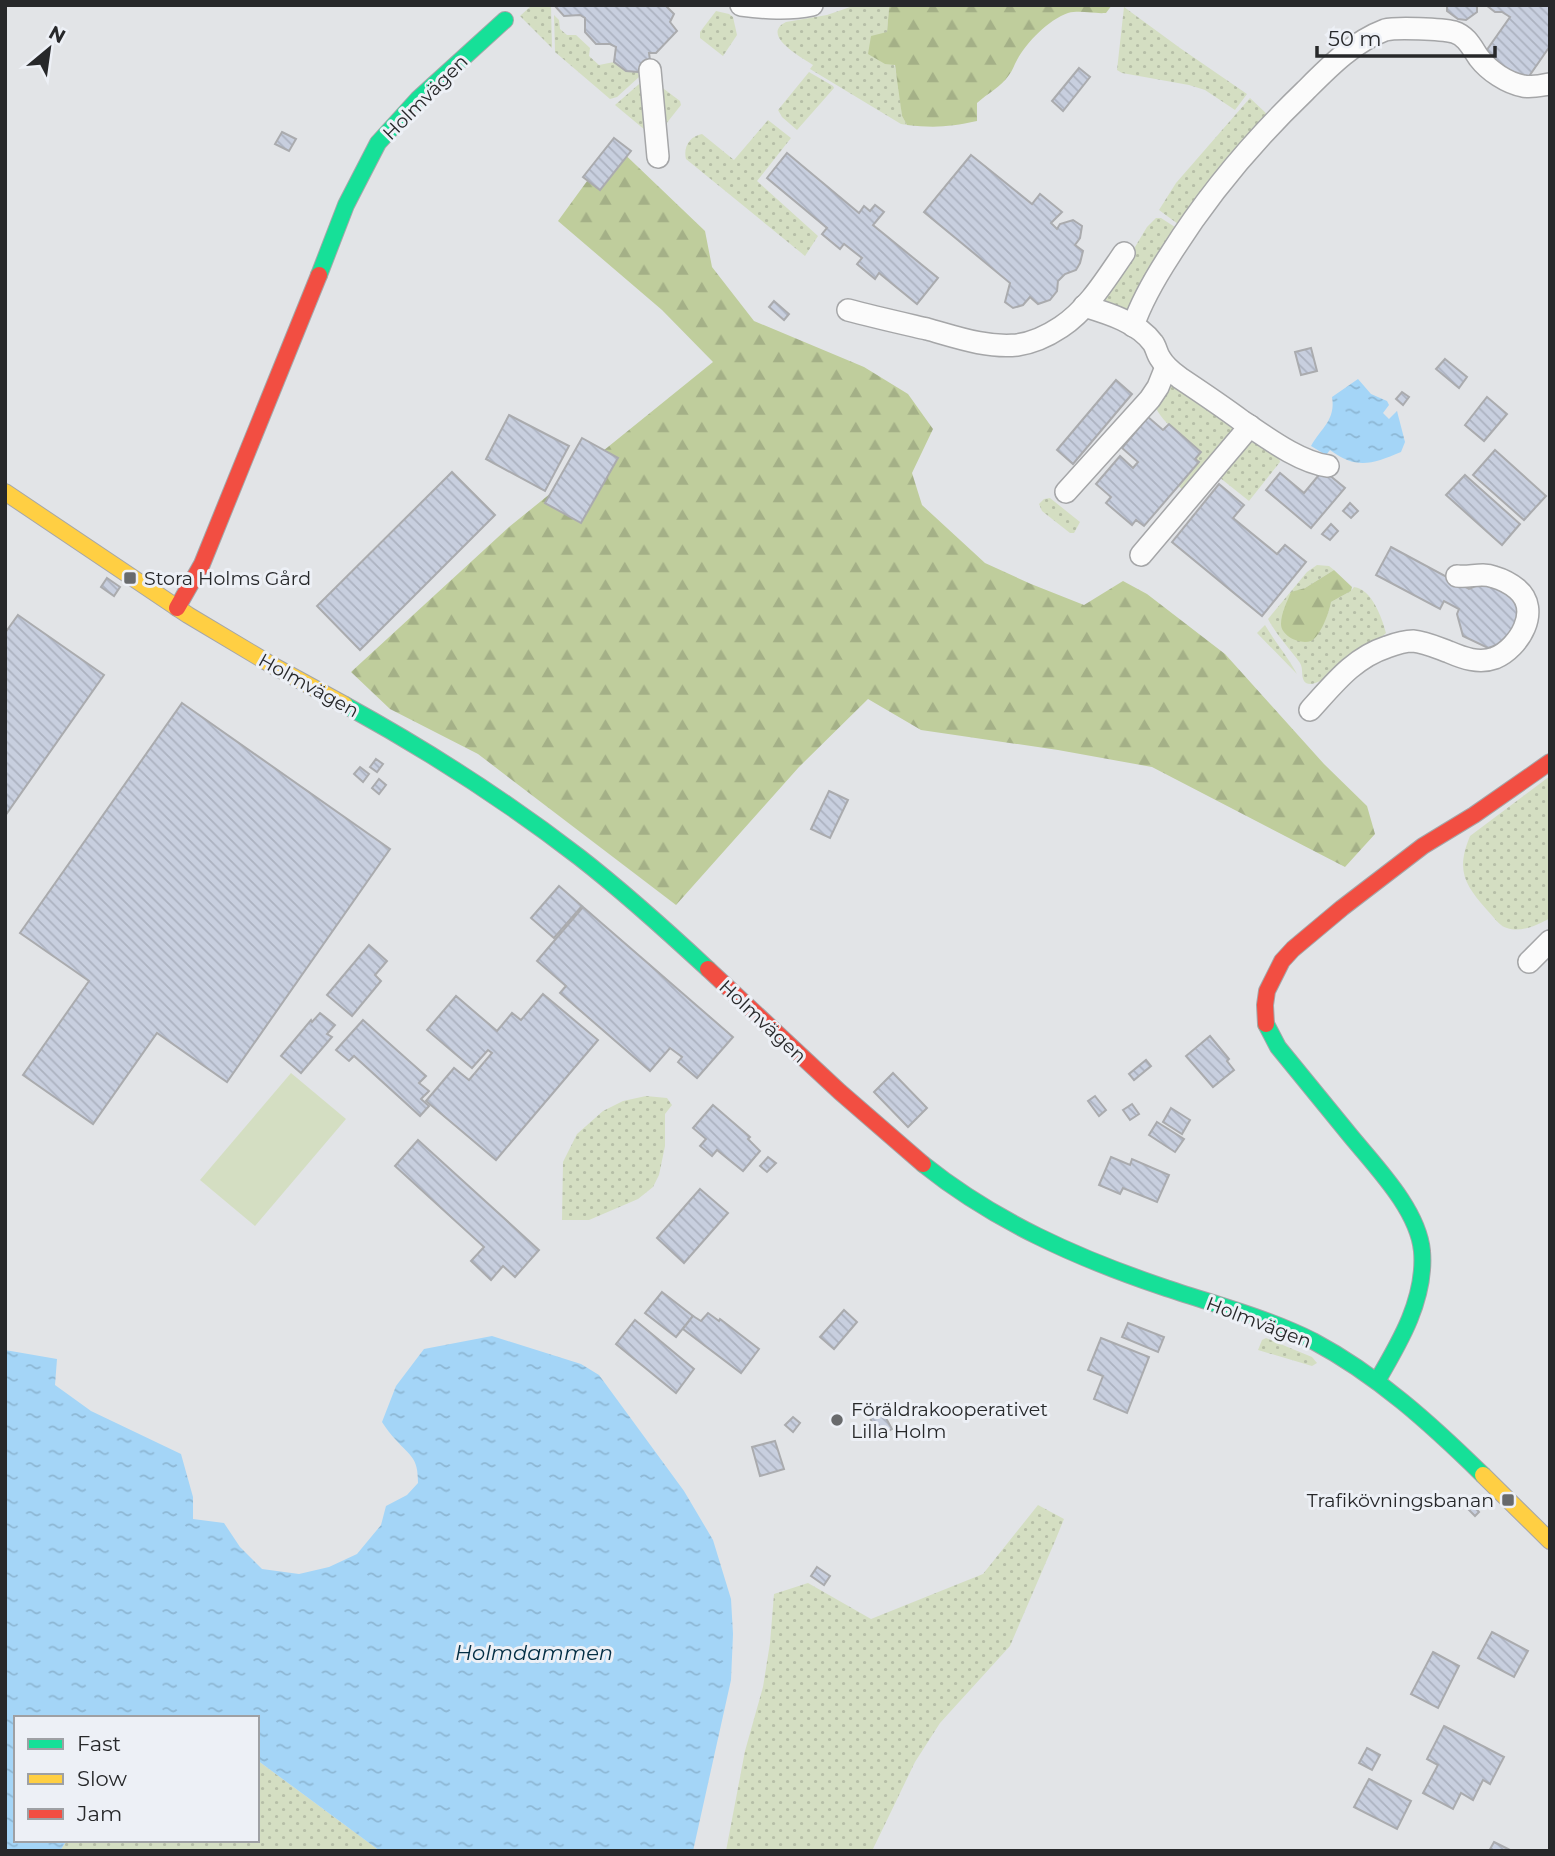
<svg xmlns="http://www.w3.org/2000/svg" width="1555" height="1856" font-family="Montserrat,sans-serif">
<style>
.grass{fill:url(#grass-dots)}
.forest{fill:url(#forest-firs)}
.park{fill:#d4dec2}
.water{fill:url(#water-ripples)}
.building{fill:url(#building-back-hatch);stroke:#aaabae;stroke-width:2}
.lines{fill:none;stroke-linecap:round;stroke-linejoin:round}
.street-casing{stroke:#a5a6a8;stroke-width:24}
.fast-casing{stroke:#a5a6a8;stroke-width:18}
.slow-casing{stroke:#a5a6a8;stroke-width:18}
.jam-casing{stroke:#a5a6a8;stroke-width:18}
.street{stroke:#fbfbfb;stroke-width:21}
.fast{stroke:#16e098;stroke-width:16}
.slow{stroke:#ffcf43;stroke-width:16}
.jam{stroke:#f24e42;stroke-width:16}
.poi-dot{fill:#686a6c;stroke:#edf0f6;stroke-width:2.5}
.labels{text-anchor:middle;stroke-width:6;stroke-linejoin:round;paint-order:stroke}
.street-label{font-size:19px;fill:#27282a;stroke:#edf0f6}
.poi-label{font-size:19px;fill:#27282a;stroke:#edf0f6;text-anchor:start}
.water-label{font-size:21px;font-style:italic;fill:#032e44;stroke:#edf0f6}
</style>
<defs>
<pattern id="grass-dots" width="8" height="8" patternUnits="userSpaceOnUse" patternTransform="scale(1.75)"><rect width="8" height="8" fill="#d4dec2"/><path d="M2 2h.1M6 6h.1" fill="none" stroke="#b6bea7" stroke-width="1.8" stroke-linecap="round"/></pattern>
<pattern id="forest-firs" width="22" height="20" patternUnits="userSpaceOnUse" patternTransform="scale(1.75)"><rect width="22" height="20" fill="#bfcd9c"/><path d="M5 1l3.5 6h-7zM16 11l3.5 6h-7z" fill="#a4b087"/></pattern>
<pattern id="water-ripples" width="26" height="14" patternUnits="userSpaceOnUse" patternTransform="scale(1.75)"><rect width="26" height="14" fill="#a4d5f7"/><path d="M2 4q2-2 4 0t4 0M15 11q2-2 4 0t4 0" fill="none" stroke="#8db7d4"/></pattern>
<pattern id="building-back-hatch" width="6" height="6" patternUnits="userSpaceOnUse" patternTransform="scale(1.75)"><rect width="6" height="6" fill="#c8cfdf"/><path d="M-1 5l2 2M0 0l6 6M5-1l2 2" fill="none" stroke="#acb2c0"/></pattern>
</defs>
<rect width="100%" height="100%" fill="#e2e4e7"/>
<!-- grass -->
<g class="grass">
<path d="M532,5H551L552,48L520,16Z"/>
<path d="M856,5H890L889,8L887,32L899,86L902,116L907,125L901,124L810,69L813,65C801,57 760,35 786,22L827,15Z"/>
<path d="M1124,7L1180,48L1247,94L1235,110L1205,90L1189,85L1122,73L1117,70Z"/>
<path d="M716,11L729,14L733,17L737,35L723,56L700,38V32Z"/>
<path d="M554,15L559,20L560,29L567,35H576L590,48L589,56L599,65L614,62L626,71L638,72L639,77L617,97L610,99L555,52Z"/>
<path d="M809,72L833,86L834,88L797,130L782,117L778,110Z"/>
<path d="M646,78L645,130L615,105Z"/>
<path d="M660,86L680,101L681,105L662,129Z"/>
<path d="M1250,98L1269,116L1178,224L1159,210L1176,183Z"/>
<path d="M768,120L791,138L757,181L818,236L805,256L686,159C683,147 690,136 702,134L734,160Z"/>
<path d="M1156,218H1161L1178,229L1132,309L1125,314L1102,302L1147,227Z"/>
<path d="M1168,380L1233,427L1234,433L1186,492L1178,486L1199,462L1195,459L1201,451C1186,438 1163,425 1155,406Z"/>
<path d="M1259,442L1278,454L1280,462L1249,501L1219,477L1248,443Z"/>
<path d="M1050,498L1080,522L1074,533H1070L1042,511L1039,504L1044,499Z"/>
<path d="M1317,565L1329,566L1334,570L1305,588L1296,591L1291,638L1304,641L1312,640C1320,629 1329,616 1331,602L1351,591L1354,587C1372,589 1382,618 1386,633C1380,640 1360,646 1350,655C1342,662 1318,690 1306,683C1300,679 1304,669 1300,663C1290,649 1277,636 1268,619L1307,572Z"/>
<path d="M1265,625C1275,642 1288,657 1297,674L1257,633Z"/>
<path d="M1550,776V918C1538,925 1521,933 1507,928C1499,926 1493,916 1487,910C1464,884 1456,870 1470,836Z"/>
<path d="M646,1096L667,1098L672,1105L665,1114V1146L659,1175L653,1187L638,1199L589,1220H562L563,1162L577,1134L603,1111L623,1101Z"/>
<path d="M1266,1338L1312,1357L1317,1363L1312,1366L1258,1350L1262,1340Z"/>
<path d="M1038,1505L1064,1519L1055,1541L1010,1646L940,1723L915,1762L872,1851H726L745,1751L763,1687L770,1643L774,1594L808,1583L871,1619L983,1574Z"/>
<path d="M257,1760L380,1851H60L67,1840H257Z"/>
</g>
<!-- forest -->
<g class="forest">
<path d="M890,5H1112L1106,13C1093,14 1081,10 1068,13C1048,20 1027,42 1017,60C1014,65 1013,70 1009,75C1001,87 988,93 977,103V121C950,127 934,128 907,125L902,116L895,65L885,64L868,54L871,36L887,32L889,8Z"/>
<path d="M614,144L705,231L712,267L754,321L864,367L908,394L933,429L912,473L922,505L985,563L1031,584L1084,605L1123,581L1147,594L1225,654L1324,764L1367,806L1375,834L1345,867L1152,767L1058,750L921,730L868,699L799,767L676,905L478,754L390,709L351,672L509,527L713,362L662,310L558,221Z"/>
<path d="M1334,570L1352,587L1351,591L1331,602C1330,611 1320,637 1311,641C1300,645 1281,636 1281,624C1281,613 1287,602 1291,592L1305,588Z"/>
</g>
<!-- park -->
<path class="park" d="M291,1073L346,1119L255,1226L200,1180Z"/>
<!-- water -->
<g class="water">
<path d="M1358,379L1371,394L1387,401L1389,405L1383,413L1389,419L1397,411L1405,442L1401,452C1372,464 1357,470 1330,450L1326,455L1311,446C1321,428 1336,420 1332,397Z"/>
<path d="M492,1336L581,1364L599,1375L684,1491L713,1540L731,1599L733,1634L731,1680L693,1851H380L257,1760V1718H16V1840H67L60,1851H5V1350L57,1359L55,1385L91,1411L181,1454L193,1497V1519L224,1523L240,1547L262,1569L299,1574L329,1567L357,1554L381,1525L386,1506L407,1495L418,1483C418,1457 411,1457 396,1440C391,1435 386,1428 382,1422L396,1386L424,1349Z"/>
</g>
<!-- building -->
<g class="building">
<path d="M554,5H665L674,14L670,22L677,31L656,53H649L650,60L638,72L626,71L614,62L616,47L610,44H596L585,32V18L580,15L564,16Z"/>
<path d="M1447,5H1477V12L1466,20L1458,19L1447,11Z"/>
<path d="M1486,5H1550V46L1525,82L1484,54L1510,17L1502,12H1495Z"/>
<path d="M1079,68L1090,77L1063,111L1052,101Z"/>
<path d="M282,132L296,139L289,151L275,144Z"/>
<path d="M614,138L631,151L600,190L583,177Z"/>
<path d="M787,153L859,213L864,206L870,211L875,205L884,212L873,225L938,278L917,304L879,273L875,279L857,264L862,258L844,244L840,249L822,234L827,228L767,178Z"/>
<path d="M971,155L1032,204L1040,194L1062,212L1051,223L1057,229L1060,224L1073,220L1082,226L1080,238L1075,245L1083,251L1080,263L1076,270L1065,274L1058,281L1057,291L1050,300L1038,304L1030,297L1023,305L1013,308L1005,302L1010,283L924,212Z"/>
<path d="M774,301L789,314L784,320L769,307Z"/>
<path d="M1311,348L1317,371L1301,375L1295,352Z"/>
<path d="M1445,359L1467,377L1459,388L1436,369Z"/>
<path d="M1116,380L1132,394L1073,464L1057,450Z"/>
<path d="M1402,392L1409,397L1403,405L1396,399Z"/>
<path d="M1487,397L1507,414L1484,441L1465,425Z"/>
<path d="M509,415L569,446L545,491L486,459Z"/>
<path d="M1148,417L1163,430L1169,424L1201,452L1195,459L1199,462L1144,526L1136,520L1132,525L1106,503L1111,497L1096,484L1120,456L1133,468L1138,462L1122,448Z"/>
<path d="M582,438L618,458L581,523L545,503Z"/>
<path d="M1495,450L1546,496L1524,520L1473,475Z"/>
<path d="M1323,470L1345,488L1311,528L1266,490L1280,473L1304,493Z"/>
<path d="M452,472L495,515L360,650L317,606Z"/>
<path d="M1465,475L1520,524L1502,545L1446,495Z"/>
<path d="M1219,484L1244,505L1233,518L1277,554L1285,545L1306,562L1262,616L1172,542Z"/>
<path d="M1350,503L1358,511L1351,518L1343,511Z"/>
<path d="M1331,524L1338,531L1330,540L1322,534Z"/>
<path d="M1391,547L1469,589L1492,579L1516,592L1525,615L1512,640L1488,648L1463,636L1457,614L1459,609L1444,601L1440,609L1376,575Z"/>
<path d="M107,578L120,587L114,596L101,587Z"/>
<path d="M18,615L104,675L5,816V633Z"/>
<path d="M182,703L390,849L227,1082L157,1033L93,1124L23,1075L89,981L20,933Z"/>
<path d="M376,759L383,764L377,772L370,767Z"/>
<path d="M360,767L369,774L363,782L354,774Z"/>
<path d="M379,779L386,785L379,794L372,788Z"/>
<path d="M829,791L848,800L830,838L811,829Z"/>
<path d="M559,886L582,906L554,938L531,918Z"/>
<path d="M583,907L733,1037L697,1078L678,1062L682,1057L670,1048L650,1071L560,993L566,986L537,961Z"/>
<path d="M369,945L387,961L375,975L381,981L352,1016L327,995Z"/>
<path d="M543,994L598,1040L496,1160L426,1101L454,1068L469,1080L492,1053L488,1050L472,1068L427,1030L456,996L497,1031L512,1013L521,1020Z"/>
<path d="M320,1013L335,1025L327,1034L332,1037L301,1073L281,1056L311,1020L312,1022Z"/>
<path d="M363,1020L426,1076L419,1083L429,1091L421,1099L429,1106L420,1116L354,1056L349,1061L336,1050Z"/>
<path d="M1210,1036L1229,1059L1227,1061L1234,1070L1213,1087L1186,1056Z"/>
<path d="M1146,1060L1151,1066L1134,1080L1129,1074Z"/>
<path d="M893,1073L927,1108L908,1127L874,1092Z"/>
<path d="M1095,1096L1106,1110L1099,1116L1088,1101Z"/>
<path d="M1132,1104L1139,1114L1130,1120L1123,1110Z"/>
<path d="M713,1105L750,1137L748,1139L760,1151L743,1171L717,1150L712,1156L700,1146L706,1139L693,1128Z"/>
<path d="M1171,1108L1190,1120L1182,1134L1163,1122Z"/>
<path d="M1157,1122L1184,1139L1175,1152L1149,1135Z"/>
<path d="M418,1140L539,1250L515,1277L503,1266L491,1280L471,1261L484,1247L395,1166Z"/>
<path d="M768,1157L776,1163L767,1172L760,1166Z"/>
<path d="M1111,1157L1130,1165L1132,1159L1169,1175L1157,1202L1123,1188L1120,1194L1099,1185Z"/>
<path d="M700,1189L728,1213L684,1263L657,1238Z"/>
<path d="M662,1292L693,1316L676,1337L645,1313Z"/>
<path d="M844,1310L857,1322L834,1349L820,1337Z"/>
<path d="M708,1313L719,1321L720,1319L759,1349L741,1373L683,1329L693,1316L701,1321Z"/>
<path d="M635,1320L694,1369L676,1393L616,1344Z"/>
<path d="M1128,1323L1164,1337L1158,1352L1122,1337Z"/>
<path d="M1101,1338L1149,1357L1127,1413L1094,1399L1103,1376L1088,1370Z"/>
<path d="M882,1411L892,1429L879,1436L870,1418Z"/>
<path d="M793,1417L800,1423L793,1432L785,1425Z"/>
<path d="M775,1441L784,1469L760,1476L752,1447Z"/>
<path d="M1470,1502L1479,1512L1475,1516L1466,1507Z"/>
<path d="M817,1567L830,1576L824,1585L811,1576Z"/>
<path d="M1492,1632L1528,1651L1514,1677L1478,1658Z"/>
<path d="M1433,1652L1459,1666L1438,1708L1411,1694Z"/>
<path d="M1444,1726L1504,1757L1490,1784L1483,1780L1473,1800L1461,1793L1453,1809L1423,1793L1438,1765L1427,1759Z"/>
<path d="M1367,1748L1380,1755L1372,1770L1359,1763Z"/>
<path d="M1369,1779L1411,1801L1397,1829L1354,1807Z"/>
<path d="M1494,1842L1512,1851H1489Z"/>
</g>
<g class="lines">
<defs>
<g id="street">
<path d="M741,5C765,8 788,10 812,5"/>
<path d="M650,70L658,157"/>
<path d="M1084,306C1107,313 1138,322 1153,343C1156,347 1157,354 1160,358C1165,367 1172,372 1180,378C1201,392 1222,406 1242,421C1266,437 1299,462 1328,466"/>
<path d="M848,310C874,317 901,323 927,329C956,337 986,348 1017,345C1032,343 1049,335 1061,327C1088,309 1106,279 1124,253"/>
<path d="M1133,326C1142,300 1155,278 1170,255C1207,196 1254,140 1305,91C1328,68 1353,42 1385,30C1396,27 1442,29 1454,32C1467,36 1472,48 1479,58C1489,71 1507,83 1523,86C1531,88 1542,85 1550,84"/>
<path d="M1066,492L1150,399L1158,387L1166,367"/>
<path d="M1141,555L1250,426"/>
<path d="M1310,710C1333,685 1353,658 1387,647C1395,644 1404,641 1413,641C1425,642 1438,648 1449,652C1463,658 1479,664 1495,658C1519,648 1542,610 1517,589C1511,584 1501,579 1494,577C1481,572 1470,578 1457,576"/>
<path d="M1529,962L1550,941"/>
</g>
<g id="fast">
<path d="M319,275L346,205L378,143L418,99L505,20"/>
<path d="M345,705C427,750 505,800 579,857C624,892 666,930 708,969"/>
<path d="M1266,1024L1278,1047C1302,1076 1325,1105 1349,1134C1375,1166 1418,1209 1422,1251C1426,1298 1400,1342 1377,1381"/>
<path d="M923,1164C994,1221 1077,1258 1163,1287C1213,1304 1265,1317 1313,1341C1377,1375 1431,1424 1483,1475"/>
</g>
<g id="slow">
<path d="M5,492L188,615L270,664L345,705"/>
<path d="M1483,1475L1550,1541"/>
</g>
<g id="jam">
<path d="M177,608L202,564L319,275"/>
<path d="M708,969L840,1092L923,1164"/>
<path d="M1266,1024L1265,1005L1267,991L1282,961L1293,949L1342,908L1423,846L1474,815L1550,762"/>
</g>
</defs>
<!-- street casing -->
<use href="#street" class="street-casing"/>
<!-- fast casing -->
<use href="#fast" class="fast-casing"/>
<!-- slow casing -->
<use href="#slow" class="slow-casing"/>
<!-- jam casing -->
<use href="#jam" class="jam-casing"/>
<!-- street -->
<use href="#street" class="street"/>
<!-- fast -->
<use href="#fast" class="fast"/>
<!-- slow -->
<use href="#slow" class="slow"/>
<!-- jam -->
<use href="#jam" class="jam"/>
</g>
<!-- markers -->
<g class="poi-dot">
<rect x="123" y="571" width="14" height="14" rx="3.5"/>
<circle cx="837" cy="1420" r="7"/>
<rect x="1501" y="1493" width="14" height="14" rx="3.5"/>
</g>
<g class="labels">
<!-- street labels -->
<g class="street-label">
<text transform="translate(425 97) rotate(-45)" y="7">Holmvägen</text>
<text transform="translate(309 685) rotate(29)" y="7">Holmvägen</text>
<text transform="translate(763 1021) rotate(43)" y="7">Holmvägen</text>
<text transform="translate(1259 1322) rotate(21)" y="7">Holmvägen</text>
</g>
<!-- poi labels -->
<g class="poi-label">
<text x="144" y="585">Stora Holms Gård</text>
<text x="851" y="1416">Föräldrakooperativet<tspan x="851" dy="22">Lilla Holm</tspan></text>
<text x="1494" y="1507" text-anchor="end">Trafikövningsbanan</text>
</g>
<!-- water labels -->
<g class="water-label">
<text x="534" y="1660">Holmdammen</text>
</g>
</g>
<!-- border -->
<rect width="1555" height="1856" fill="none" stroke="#27282a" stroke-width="14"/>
<!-- legend -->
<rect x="14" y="1716" width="245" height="126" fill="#edf0f6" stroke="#9ea0a4" stroke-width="2"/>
<rect x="28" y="1739" width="35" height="10" fill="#16e098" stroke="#9ea0a4" stroke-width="2"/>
<text x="77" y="1751" font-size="21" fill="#27282a">Fast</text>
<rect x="28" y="1774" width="35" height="10" fill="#ffcf43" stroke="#9ea0a4" stroke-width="2"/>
<text x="77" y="1786" font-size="21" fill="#27282a">Slow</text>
<rect x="28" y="1809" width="35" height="10" fill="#f24e42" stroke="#9ea0a4" stroke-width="2"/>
<text x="77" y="1821" font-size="21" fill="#27282a">Jam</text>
<!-- north arrow -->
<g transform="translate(49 49) rotate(29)" stroke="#edf0f6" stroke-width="5" paint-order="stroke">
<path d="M0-5L12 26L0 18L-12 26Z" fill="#27282a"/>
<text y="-10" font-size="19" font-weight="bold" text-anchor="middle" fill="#27282a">N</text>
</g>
<!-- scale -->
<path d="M1317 46v10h178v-10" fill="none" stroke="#27282a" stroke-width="3.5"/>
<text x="1328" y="46" font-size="21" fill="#27282a" stroke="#edf0f6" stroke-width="5" paint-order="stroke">50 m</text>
</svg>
